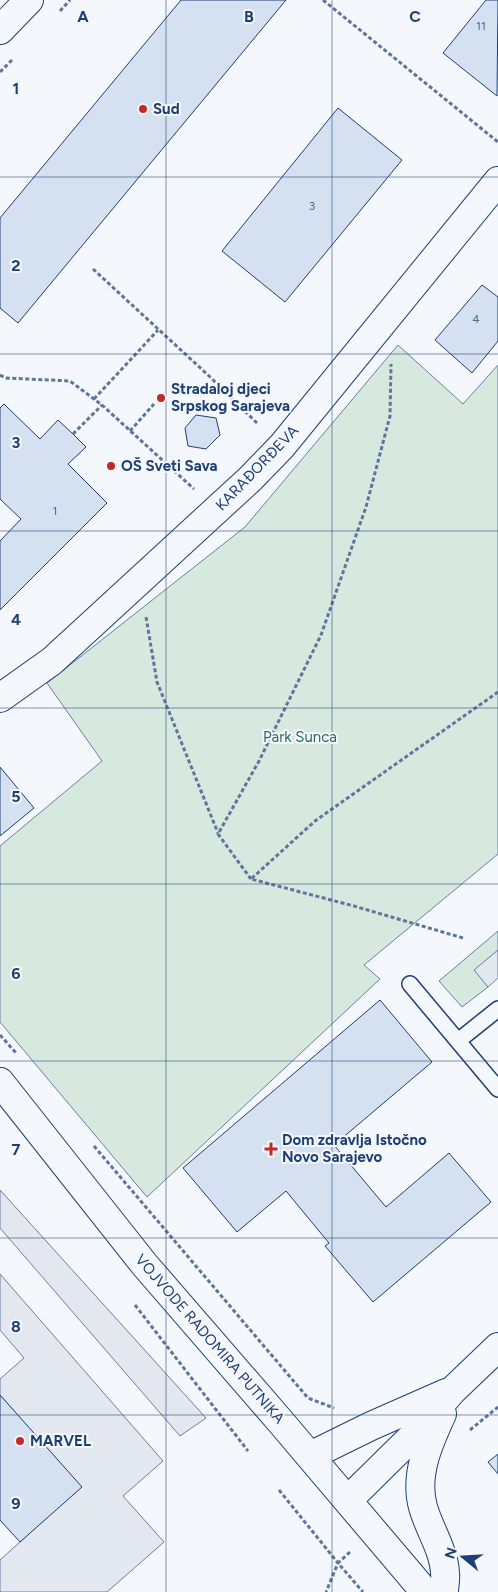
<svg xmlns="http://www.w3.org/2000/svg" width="498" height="1592" font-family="Figtree,sans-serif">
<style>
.green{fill:#d7e8df;stroke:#687fa3}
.parking{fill:#e3e8f0;stroke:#687fa3}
.building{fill:#d5e0f0;stroke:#1d3f73}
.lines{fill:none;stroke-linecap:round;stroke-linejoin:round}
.lane-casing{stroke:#1d3f73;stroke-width:18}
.street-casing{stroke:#1d3f73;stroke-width:30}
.secondary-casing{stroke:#1d3f73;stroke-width:30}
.path{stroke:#5e769c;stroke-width:3;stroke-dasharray:4 2.5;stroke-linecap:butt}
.lane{stroke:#f4f7fb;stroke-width:15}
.street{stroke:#f4f7fb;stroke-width:28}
.secondary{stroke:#f4f7fb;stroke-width:28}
.grid{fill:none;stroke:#1d3f73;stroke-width:1;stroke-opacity:0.55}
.poi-dot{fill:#c62828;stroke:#f4f7fb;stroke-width:2}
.labels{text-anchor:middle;stroke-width:4;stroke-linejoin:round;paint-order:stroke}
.number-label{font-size:12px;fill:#4b6792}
.poi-label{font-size:15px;font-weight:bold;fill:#1d3f73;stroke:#f4f7fb;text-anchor:start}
.street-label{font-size:15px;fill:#1d3f73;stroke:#f4f7fb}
.park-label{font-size:15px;fill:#2c6c60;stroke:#f4f7fb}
.grid-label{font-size:16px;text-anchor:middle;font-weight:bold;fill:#1d3f73;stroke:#f4f7fb;stroke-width:4;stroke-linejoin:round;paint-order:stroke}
</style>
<rect width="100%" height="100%" fill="#f4f7fb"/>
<!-- green -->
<g class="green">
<path d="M398,345L463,404L498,365V854L364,965L380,979L147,1197L0,1022V846L102,761L47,683L245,527Z"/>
<path d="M498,931V950L475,970L488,987L462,1007L439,981Z"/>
</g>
<!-- parking -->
<g class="parking">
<path d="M498,950V978L488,987L474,970Z"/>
<path d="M0,1190L206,1418L180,1436L0,1228Z"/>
<path d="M0,1274L163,1461L123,1496L164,1542L107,1592H0V1560L81,1487L0,1395V1379L24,1358L0,1330Z"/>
</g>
<!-- building -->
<g class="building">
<path d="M181,0H286L18,323L0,308V218Z"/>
<path d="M486,0H498L497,96L443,53Z"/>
<path d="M338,108L402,160L285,302L222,251Z"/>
<path d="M482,285L498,297V341L472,373L435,340Z"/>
<path d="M4,404L40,439L58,420L73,434L86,447L68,464L107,503L0,610V541L21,519L0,499V408Z"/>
<path d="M196,415L216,418L220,435L206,449L188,446L185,428Z"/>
<path d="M0,767L34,808L0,836Z"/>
<path d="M380,1000L432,1062L334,1145L386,1207L449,1153L491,1202L373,1302L325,1246L329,1243L286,1191L237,1232L183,1168Z"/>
<path d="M0,1395L82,1487L20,1542L0,1520Z"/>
<path d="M498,1454V1474L488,1462Z"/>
</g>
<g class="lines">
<defs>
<g id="lane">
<path d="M410,984L498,1089"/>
<path d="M458,1041L498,1009"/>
</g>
<path id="street" d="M0,698L52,661L250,479L282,446L498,181"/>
<g id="secondary">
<path d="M0,30L29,0"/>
<path d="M0,1082L144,1264L280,1421L425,1592"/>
<path d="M442,1414C429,1442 414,1475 423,1507C429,1529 444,1550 445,1573C446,1579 444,1586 444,1592"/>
<path d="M310,1456L371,1426L446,1393"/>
<path d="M348,1500L411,1438L452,1391L498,1347"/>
</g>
</defs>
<!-- lane casing -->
<use href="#lane" class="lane-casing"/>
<!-- street casing -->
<use href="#street" class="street-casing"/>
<!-- secondary casing -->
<use href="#secondary" class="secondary-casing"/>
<!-- path -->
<g class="path">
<path d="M323,0L498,142"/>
<path d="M60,11L70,0"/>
<path d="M0,72L12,60"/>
<path d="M93,269L208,375L258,424"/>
<path d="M0,375L6,378L70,381L102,405L194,489"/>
<path d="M94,399L158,330"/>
<path d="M130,431L154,404"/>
<path d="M73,434L102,405"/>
<path d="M146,617L157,682L218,833"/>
<path d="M251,879L218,834L259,761L321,635L366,507L390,416L391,364"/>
<path d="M463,938L354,906L251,879L315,821L498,692"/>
<path d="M0,1035L16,1053"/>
<path d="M94,1146L308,1398L334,1408"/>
<path d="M135,1305L248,1451"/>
<path d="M470,1430L498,1407"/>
<path d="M279,1490L338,1563L326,1592"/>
<path d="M350,1552L338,1563L363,1592"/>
</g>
<!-- lane -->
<use href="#lane" class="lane"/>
<!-- street -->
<use href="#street" class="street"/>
<!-- secondary -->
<use href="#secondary" class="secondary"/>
</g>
<!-- grid -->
<path class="grid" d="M166,0V1592M332,0V1592M0,177H498M0,354H498M0,531H498M0,708H498M0,884H498M0,1061H498M0,1238H498M0,1415H498"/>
<!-- markers -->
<g class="poi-dot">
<circle cx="143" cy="109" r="5"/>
<circle cx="161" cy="398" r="5"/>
<circle cx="111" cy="466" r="5"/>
<path d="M268.5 1141.5h5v5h5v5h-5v5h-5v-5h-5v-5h5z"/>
<circle cx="20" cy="1441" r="5"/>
</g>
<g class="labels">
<!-- number labels -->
<g class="number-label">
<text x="481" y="30">11</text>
<text x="312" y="210">3</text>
<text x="476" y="323">4</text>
<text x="55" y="515">1</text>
</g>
<!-- poi labels -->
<g class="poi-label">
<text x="153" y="114">Sud</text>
<text x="171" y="394">Stradaloj djeci<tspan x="171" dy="17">Srpskog Sarajeva</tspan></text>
<text x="121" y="471">OŠ Sveti Sava</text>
<text x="282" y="1145">Dom zdravlja Istočno<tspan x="282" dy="17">Novo Sarajevo</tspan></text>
<text x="30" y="1446">MARVEL</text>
</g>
<!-- street labels -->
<g class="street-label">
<text transform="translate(257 468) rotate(-46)" y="5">KARAĐORĐEVA</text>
<text transform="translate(210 1339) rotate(49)" y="5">VOJVODE RADOMIRA PUTNIKA</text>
</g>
<!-- park labels -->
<g class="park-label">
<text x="300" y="742">Park Sunca</text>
</g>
</g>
<g class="grid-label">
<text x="83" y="22">A</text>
<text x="249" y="22">B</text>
<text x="415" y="22">C</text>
<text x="16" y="94">1</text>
<text x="16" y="271">2</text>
<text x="16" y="448">3</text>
<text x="16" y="625">4</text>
<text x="16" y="802">5</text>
<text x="16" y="979">6</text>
<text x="16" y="1155">7</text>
<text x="16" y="1332">8</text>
<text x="16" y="1509">9</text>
</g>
<!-- north arrow -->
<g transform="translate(463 1557) rotate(288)" stroke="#f4f7fb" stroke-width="4" paint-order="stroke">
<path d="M0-4L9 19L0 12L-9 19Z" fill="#1d3f73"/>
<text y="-8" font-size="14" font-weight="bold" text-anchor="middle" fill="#1d3f73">N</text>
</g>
</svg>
